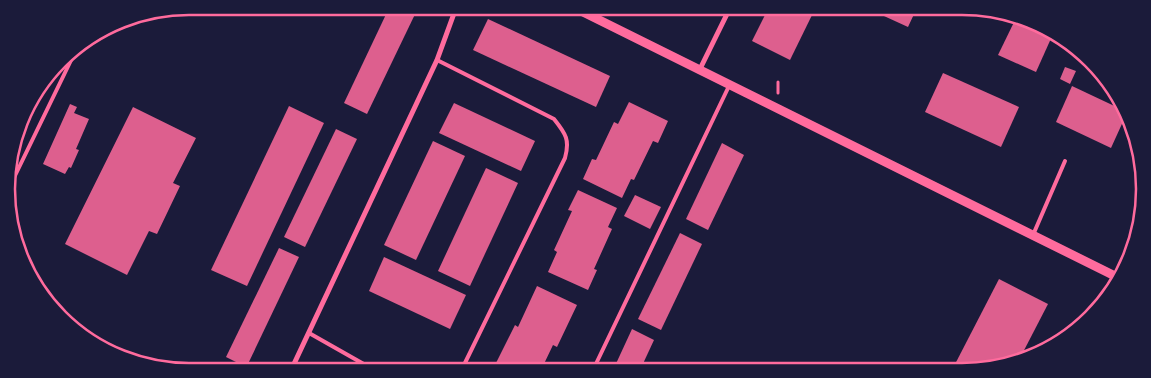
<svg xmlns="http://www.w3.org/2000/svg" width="1151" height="378" font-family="'Open Sans',sans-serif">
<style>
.building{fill:#dd5f8e}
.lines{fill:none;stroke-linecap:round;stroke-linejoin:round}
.path{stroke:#ff6b9d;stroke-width:3}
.service{stroke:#ff6b9d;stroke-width:4}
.minor{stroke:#ff6b9d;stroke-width:5}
.tertiary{stroke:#ff6b9d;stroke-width:9}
.rim{fill:none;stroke:#ff6b9d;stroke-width:2.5}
</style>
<rect width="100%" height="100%" fill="#1b1b3a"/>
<!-- building -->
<g class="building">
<path d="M389,8H418L367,114L344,103Z"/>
<path d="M767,11H814L790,60L752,41Z"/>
<path d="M873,11L893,12H915L908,27Z"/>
<path d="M1017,16L1053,34L1036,72L998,55Z"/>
<path d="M488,19L610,76L596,107L473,50Z"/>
<path d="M1065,67L1076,71L1070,84L1060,79Z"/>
<path d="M943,73L1019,107L1001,147L925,112Z"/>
<path d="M1072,86L1125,111L1126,115L1111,148L1056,122Z"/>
<path d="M629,102L668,121L658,143L653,141L634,180L631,179L622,198L583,179L592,159L596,160L614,122L618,124Z"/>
<path d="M454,103L535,141L521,171L439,133Z"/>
<path d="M70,104L77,107L74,113L89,119L76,149L79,150L71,168L69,167L65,174L43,164Z"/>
<path d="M289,106L324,123L247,286L211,270Z"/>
<path d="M133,107L196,138L173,183L180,186L157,234L149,231L127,275L65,244Z"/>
<path d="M336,129L357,139L305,247L284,237Z"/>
<path d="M433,141L465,156L416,260L384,245Z"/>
<path d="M722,143L744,155L708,230L686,219Z"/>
<path d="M486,168L518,183L470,286L438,271Z"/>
<path d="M578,190L617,208L608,227L612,229L594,269L597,270L588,290L548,272L557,252L554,250L572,211L568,210Z"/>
<path d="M635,195L661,207L650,229L624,216Z"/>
<path d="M680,233L702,244L661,330L638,319Z"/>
<path d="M279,248L299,257L247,366H244L226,357Z"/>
<path d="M384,257L466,295L450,329L369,291Z"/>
<path d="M999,279L1048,304L1019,360L986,370H952Z"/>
<path d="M537,286L577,305L557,347L553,345L542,368H498L495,365L515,325L518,327Z"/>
<path d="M632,329L654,340L641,368H614Z"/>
</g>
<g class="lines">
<!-- path -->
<path class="path" d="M778,82V93"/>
<!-- service -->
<g class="service">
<path d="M437,60L554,119C566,134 570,140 565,158L463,367"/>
<path d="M9,188L76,50"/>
<path d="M1033,235L1065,161"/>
<path d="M309,333L369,367"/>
<path d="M594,368L729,86"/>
</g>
<!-- minor -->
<g class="minor">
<path d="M699,71L729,10"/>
<path d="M293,366L437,60L456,8"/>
</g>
<!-- tertiary -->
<path class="tertiary" d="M577,9L1121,279"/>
</g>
<!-- crop -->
<path d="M0 0H1151V378H0ZM189 15H962A174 174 0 0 1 1136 189V189A174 174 0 0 1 962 363H189A174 174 0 0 1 15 189V189A174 174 0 0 1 189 15Z" fill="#1b1b3a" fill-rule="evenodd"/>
<path class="rim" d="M189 15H962A174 174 0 0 1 1136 189V189A174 174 0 0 1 962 363H189A174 174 0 0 1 15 189V189A174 174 0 0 1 189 15Z"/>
</svg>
